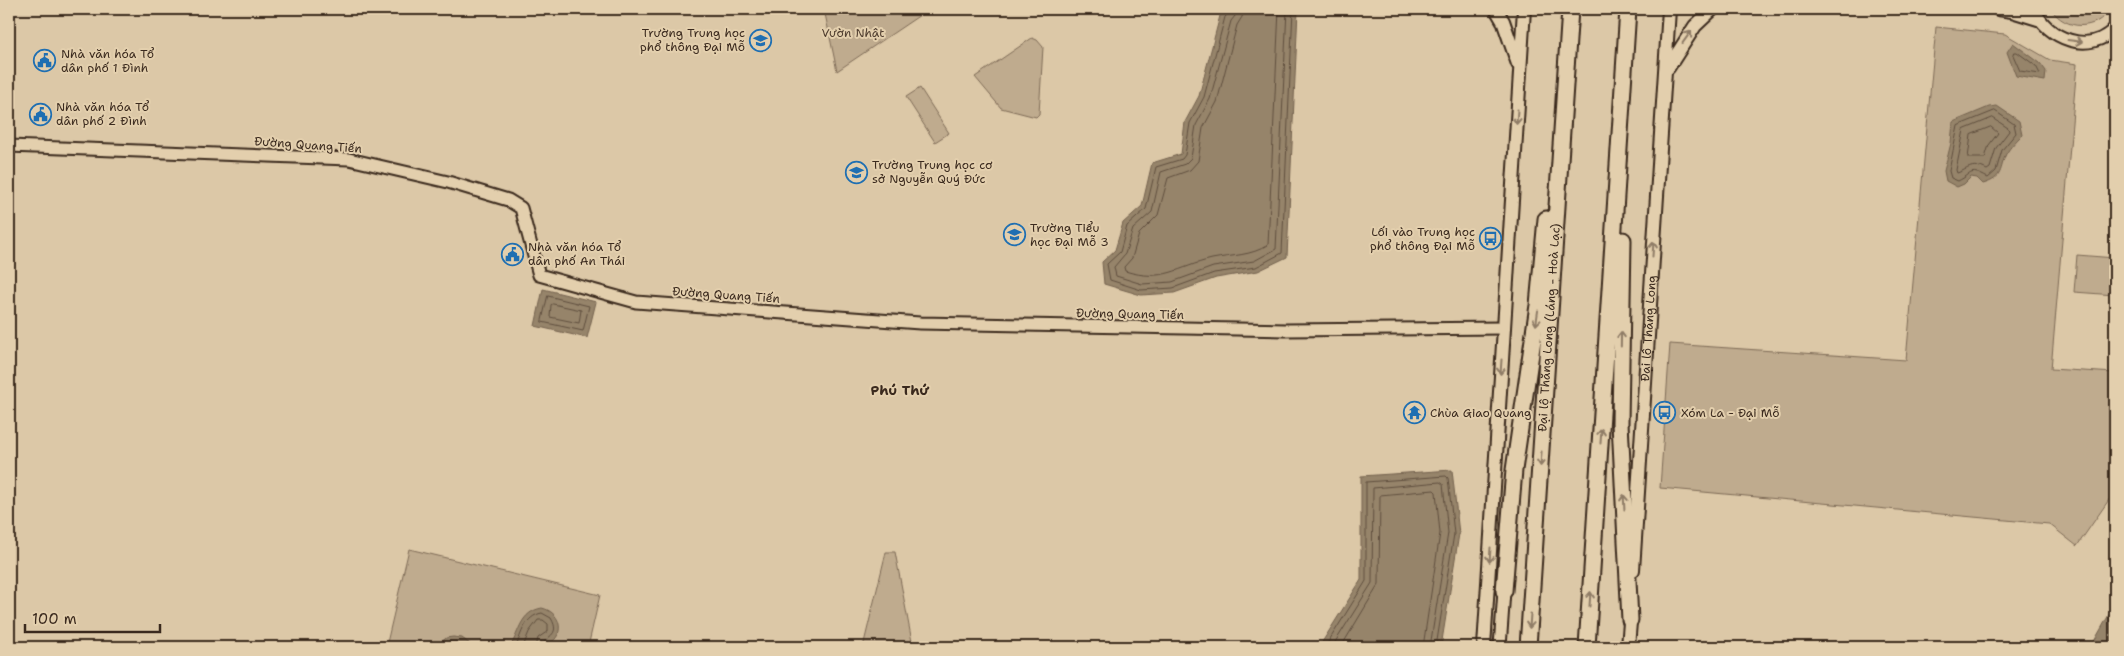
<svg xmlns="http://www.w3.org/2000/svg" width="2124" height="656" font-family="'Shantell Sans',sans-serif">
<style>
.green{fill:#bfab8e;stroke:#7d6a56}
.water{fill:#96846b;stroke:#72604c}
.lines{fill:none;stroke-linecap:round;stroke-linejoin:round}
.shore{stroke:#5f4e3d;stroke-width:1}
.secondary-casing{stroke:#3b2a1e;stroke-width:15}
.primary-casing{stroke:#3b2a1e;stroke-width:16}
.highway-casing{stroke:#3b2a1e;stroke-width:19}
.secondary{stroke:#e3cfad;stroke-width:11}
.primary{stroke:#e3cfad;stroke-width:12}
.highway{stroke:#e3cfad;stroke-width:15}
.oneway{stroke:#8f7c66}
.labels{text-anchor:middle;stroke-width:4;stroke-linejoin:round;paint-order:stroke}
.poi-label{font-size:12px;fill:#3b2a1e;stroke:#e3cfad;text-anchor:start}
.park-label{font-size:12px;fill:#4f3d2f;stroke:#e3cfad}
.street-label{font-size:12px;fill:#3b2a1e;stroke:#e3cfad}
.neighbourhood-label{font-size:14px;font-weight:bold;fill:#3b2a1e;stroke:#e3cfad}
</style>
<rect width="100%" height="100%" fill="#dcc8a7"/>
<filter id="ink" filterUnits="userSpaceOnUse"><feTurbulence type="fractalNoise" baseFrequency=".02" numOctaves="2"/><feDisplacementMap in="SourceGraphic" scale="10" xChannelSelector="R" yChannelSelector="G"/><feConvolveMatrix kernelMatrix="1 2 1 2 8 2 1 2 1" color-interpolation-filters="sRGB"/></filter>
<g filter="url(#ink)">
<!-- green -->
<g class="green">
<path d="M824,9H929L837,71Z"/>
<path d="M2051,9H2110C2096,31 2066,31 2051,9Z"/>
<path d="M1936,27L2005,34L2050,60L2077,64L2051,369L2115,373V491L2077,546L2049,524L1660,488L1670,344L1906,360Z"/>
<path d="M1032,38L1037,40L1043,47L1039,114L1036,117L1001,108L975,77Z"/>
<path d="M920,88L949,133L935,142L906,97Z"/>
<path d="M2077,255L2115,258V295L2074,292Z"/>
<path d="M409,549L600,595L588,647H386Z"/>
<path d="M886,552H895L913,647H863Z"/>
</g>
<!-- water -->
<g class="water">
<path d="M1240,9L1298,10L1287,257L1258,271L1216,278L1174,293L1141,295L1104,284L1102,262L1115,250L1123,223L1142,206L1152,163L1181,154L1185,122L1199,96L1221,12Z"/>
<path d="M2013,43L2040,63L2046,71L2045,81L2016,76L2007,52Z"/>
<path d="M1997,106L2019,121L2022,135C2017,140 2010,147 2006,154C1999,169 2004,178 1983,184L1977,178L1971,177L1964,184L1957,187L1946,181L1944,171L1951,143L1953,122L1989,107Z"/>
<path d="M543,289L596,302L587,338L535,326Z"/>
<path d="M1452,470L1459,534L1441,647H1319L1361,580V476Z"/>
<path d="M2115,604V647H2091L2092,645Z"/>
<path d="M542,608C563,613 566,638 545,646C535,650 520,647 510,647C520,631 520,612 542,608Z"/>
<path d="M453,637L462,638L474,647H436L446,638Z"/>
</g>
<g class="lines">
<!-- shore -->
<g class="shore">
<path d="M1230,9L1229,13L1225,17L1204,97L1190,123L1185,155L1182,159L1156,167L1146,209L1127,226L1120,252L1107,264L1110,280L1141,290L1173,288L1214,273L1256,267L1282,253L1293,9"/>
<path d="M1236,9L1235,16L1231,21L1210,99L1196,125L1191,158L1185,164L1161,172L1152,212L1133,229L1125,254L1114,267L1116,276L1142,284L1172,282L1213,267L1254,261L1276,249L1287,9"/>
<path d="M1244,9L1242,17L1237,25L1217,102L1203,128L1198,161L1190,170L1168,178L1158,215L1139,234L1132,258L1124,267L1125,271C1164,283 1177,267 1212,259C1232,255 1251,256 1268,245L1279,9"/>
<path d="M2014,52H2017L2036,66L2040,74L2020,71L2013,55Z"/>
<path d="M1995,111L2014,124L2016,133L2002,150L1996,171L1988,178C1969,168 1974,173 1958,181L1951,178L1949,171L1958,126Z"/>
<path d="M1993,118L2008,128L2009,131L1996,148L1990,168L1987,170C1972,162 1969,169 1957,173L1956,170L1964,130Z"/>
<path d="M1991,127L1998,133L1989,145L1985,158H1968L1971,135Z"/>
<path d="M548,296L589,306L583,331L542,322Z"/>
<path d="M553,304L581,310L579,323L550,317L551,305Z"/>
<path d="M516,647C521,634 525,616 542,613L551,618C562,637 544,635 542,647"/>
<path d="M523,647L529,632L538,620H543L548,624V631L538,638L536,647"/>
<path d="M1325,647L1366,581V482L1446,476L1448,478L1454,534L1436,647"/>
<path d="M1332,647L1372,583L1373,488L1440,482L1443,484L1448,533L1430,647"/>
<path d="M1341,647L1379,584L1380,495L1434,490L1436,492L1440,533L1423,647"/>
</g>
<defs>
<g id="secondary">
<path d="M2034,9C2047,39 2090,56 2115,28"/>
<path d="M9,146L349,159L448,182L508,200L521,208L539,275L636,302L920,323L1285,330L1504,328"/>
<path d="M1500,647L1504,591"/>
</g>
<g id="primary">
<path d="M1496,9L1503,21L1518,64"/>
<path d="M1998,9L2012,11L2038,19"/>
<path d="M1668,68L1695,26L1713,9"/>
<path id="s1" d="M1633,570L1669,9"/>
<path d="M1484,647L1524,9"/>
<path d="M1628,647L1631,610"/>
</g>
<g id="highway">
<path d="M1623,240L1620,423L1630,620"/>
<path d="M1504,591L1514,470L1538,305L1546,219"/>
<path id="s2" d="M1528,647L1570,9"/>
<path d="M1587,647L1628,9"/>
</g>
</defs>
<!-- secondary casing -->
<use href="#secondary" class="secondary-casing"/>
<!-- primary casing -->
<use href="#primary" class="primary-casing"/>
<!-- highway casing -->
<use href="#highway" class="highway-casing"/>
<!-- secondary -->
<use href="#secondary" class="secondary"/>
<!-- primary -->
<use href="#primary" class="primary"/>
<!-- highway -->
<use href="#highway" class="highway"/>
</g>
<!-- one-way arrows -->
<defs><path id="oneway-shaft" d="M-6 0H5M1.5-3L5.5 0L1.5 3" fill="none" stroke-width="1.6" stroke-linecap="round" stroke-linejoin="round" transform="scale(1.25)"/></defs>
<g class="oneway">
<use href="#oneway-shaft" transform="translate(1687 37) rotate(-54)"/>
<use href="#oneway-shaft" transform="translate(2075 41) rotate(7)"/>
<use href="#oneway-shaft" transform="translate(1517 117) rotate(94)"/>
<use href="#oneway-shaft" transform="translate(1653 249) rotate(-86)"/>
<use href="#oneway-shaft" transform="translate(1537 318) rotate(98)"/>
<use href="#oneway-shaft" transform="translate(1621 339) rotate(-89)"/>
<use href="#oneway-shaft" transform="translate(1501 367) rotate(94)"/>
<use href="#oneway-shaft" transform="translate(1601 436) rotate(-86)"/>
<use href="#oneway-shaft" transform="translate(1541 459) rotate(94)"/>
<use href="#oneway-shaft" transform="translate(1624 502) rotate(-93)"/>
<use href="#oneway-shaft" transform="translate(1490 555) rotate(94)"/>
<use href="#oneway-shaft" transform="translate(1590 599) rotate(-86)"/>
<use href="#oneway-shaft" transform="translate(1530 621) rotate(94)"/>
</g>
</g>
<!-- icons -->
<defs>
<symbol id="school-ring" viewBox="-11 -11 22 22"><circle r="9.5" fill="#e3cfad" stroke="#1f6fb2" stroke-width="1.5"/><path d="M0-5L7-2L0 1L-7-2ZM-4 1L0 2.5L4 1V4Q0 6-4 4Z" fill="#1f6fb2"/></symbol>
<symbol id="civic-ring" viewBox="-11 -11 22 22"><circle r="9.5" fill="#e3cfad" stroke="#1f6fb2" stroke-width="1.5"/><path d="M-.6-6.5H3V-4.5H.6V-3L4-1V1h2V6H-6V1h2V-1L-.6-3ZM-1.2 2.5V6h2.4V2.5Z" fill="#1f6fb2"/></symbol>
<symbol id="bus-ring" viewBox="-11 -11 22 22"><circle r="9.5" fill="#e3cfad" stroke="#1f6fb2" stroke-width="1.5"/><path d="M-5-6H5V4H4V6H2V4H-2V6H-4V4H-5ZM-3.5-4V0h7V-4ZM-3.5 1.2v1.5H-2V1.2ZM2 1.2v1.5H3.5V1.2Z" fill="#1f6fb2"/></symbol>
<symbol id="temple-ring" viewBox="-11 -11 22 22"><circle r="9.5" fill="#e3cfad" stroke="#1f6fb2" stroke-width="1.5"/><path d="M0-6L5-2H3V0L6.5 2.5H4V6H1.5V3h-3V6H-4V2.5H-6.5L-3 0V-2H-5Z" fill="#1f6fb2"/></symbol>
</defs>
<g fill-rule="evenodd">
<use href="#school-ring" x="748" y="28" width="25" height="25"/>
<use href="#civic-ring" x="32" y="48" width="25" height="25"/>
<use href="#civic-ring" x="28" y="102" width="25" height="25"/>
<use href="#school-ring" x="844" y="160" width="25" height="25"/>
<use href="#school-ring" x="1002" y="222" width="25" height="25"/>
<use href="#bus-ring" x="1478" y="226" width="25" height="25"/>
<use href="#civic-ring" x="500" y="242" width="25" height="25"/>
<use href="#temple-ring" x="1402" y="400" width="25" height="25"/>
<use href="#bus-ring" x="1652" y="400" width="25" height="25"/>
</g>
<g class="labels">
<!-- poi labels -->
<g class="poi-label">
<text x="745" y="37" text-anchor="end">Trường Trung học<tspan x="745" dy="14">phổ thông Đại Mỗ</tspan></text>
<text x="61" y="58">Nhà văn hóa Tổ<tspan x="61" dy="14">dân phố 1 Đình</tspan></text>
<text x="56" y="111">Nhà văn hóa Tổ<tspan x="56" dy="14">dân phố 2 Đình</tspan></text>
<text x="872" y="169">Trường Trung học cơ<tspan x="872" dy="14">sở Nguyễn Quý Đức</tspan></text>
<text x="1030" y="232">Trường Tiểu<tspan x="1030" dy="14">học Đại Mỗ 3</tspan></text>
<text x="1475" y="236" text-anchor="end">Lối vào Trung học<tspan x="1475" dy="14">phổ thông Đại Mỗ</tspan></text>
<text x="528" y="251">Nhà văn hóa Tổ<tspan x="528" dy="14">dân phố An Thái</tspan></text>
<text x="1430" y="417">Chùa Giao Quang</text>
<text x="1681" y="417">Xóm La - Đại Mỗ</text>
</g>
<!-- park labels -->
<g class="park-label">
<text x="853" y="37">Vườn Nhật</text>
</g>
<!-- street labels -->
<g class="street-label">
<text transform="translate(308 145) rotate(4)" y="4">Đường Quang Tiến</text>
<text transform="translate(726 295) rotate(4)" y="4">Đường Quang Tiến</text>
<text transform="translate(1130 314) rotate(1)" y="4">Đường Quang Tiến</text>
<text dy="4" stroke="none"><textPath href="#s2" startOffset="320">Đại lộ Thăng Long (Láng - Hoà Lạc)</textPath></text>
<text dy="4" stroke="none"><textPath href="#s1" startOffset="242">Đại lộ Thăng Long</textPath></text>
</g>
<!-- neighbourhood labels -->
<g class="neighbourhood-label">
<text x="900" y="395">Phú Thứ</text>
</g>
</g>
<!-- margin -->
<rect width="2124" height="656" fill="none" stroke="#e3cfad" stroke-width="30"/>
<rect x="15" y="15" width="2094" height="626" fill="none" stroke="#3b2a1e" stroke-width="2" filter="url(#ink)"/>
<!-- scale -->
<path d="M25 624v8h135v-8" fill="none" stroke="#3b2a1e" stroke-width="2.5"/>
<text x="32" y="624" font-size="15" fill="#3b2a1e" stroke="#e3cfad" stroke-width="4" paint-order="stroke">100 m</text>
</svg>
